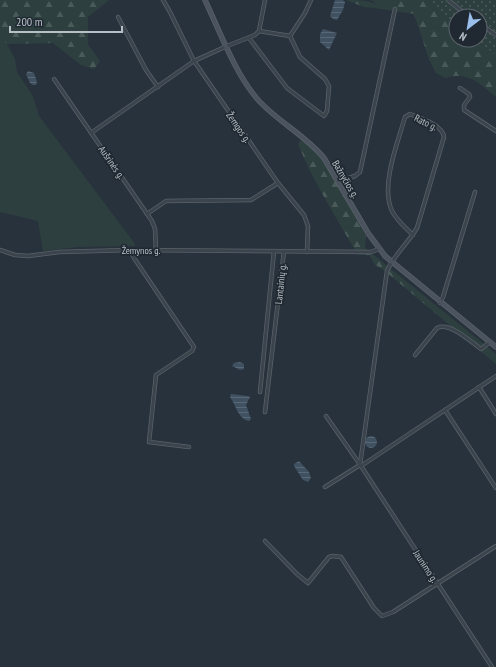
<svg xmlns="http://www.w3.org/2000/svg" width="496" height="667" font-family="'PT Sans Narrow',sans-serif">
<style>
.grass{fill:#2d403f}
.forest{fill:url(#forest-firs)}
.garden{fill:url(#garden-dots)}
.water{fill:url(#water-rules)}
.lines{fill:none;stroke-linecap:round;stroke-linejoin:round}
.minor-casing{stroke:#59626a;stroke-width:4.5}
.secondary-casing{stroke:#59626a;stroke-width:5.5}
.minor{stroke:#3b444c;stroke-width:3}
.secondary{stroke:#4a535e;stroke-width:4}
.labels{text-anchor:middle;stroke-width:3.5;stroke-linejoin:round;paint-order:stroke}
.street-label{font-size:10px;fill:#b7bfc7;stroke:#202931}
</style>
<defs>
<pattern id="forest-firs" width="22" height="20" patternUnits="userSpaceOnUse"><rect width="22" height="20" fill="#2d403f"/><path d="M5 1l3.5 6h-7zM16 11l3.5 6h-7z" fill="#495a59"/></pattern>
<pattern id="garden-dots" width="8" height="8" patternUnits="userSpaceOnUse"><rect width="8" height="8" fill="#2d403f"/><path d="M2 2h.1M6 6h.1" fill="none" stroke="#495a59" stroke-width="1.8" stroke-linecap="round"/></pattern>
<pattern id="water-rules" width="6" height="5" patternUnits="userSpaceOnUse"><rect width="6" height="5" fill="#405162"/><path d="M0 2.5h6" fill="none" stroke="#596877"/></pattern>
</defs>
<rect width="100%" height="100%" fill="#28323c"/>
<!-- grass -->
<g class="grass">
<path d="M371,0H392V2L383,6L381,9L375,8L376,5L375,3Z"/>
<path d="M0,37L7,44L15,59L17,72L33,96L39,116L135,244V246L77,247L43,251L38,221L0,212Z"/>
</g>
<!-- forest -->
<g class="forest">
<path d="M0,0H109L88,17V45L100,61L94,69L81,65L53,43L7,44L0,37Z"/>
<path d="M346,0C355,0 371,0 376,5L375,8L364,7Z"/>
<path d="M392,0H426L456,26V40H476L496,55V97C479,83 469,71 445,78L436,73L429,59L414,14L381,9L383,6L392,2Z"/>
<path d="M301,140L313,149L327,165L353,212L366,237L365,248L496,354V364L385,271L374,264L370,255H358C337,219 314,183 298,144Z"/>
</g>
<!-- garden -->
<g class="garden">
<path d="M426,0H446L467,16H456V26Z"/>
<path d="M449,0H496V34L480,23V16H470Z"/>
<path d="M480,25L496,37V55L476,40H480Z"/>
</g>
<!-- water -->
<g class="water">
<path d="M335,0H343L345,2L343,10L337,20L333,19L330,16Z"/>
<path d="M323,29L337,33L329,50L320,42V34Z"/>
<path d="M28,71L34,73L37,82L36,85H33L30,83L26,74Z"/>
<path d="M240,362L244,364V369L240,370L232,366L234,363Z"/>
<path d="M231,394L248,396L250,397L246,405L251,419L249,421C238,419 236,405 230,397Z"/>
<circle cx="371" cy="442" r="6"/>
<path d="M299,461L309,472L311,478L308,482L303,480L294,466V464Z"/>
</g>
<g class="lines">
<defs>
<g id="minor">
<path d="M163,0L170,12L194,61L278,183L304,215L308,226L307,252"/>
<path d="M448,0L468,16"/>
<path d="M118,17L146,70L158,87"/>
<path d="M480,24L496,35"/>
<path d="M259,31L290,36"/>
<path d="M249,38L287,88L324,116L327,111L329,86L325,79L300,57L290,36L305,13L311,0"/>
<path d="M54,79L152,221L155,229L156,251"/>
<path d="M460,88L469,94L470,97L464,105V110L496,131"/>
<path d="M91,133L194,61L227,46L255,35L259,31L265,0"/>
<path d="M339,181L355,176L360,172L395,9"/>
<path d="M147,214L166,201L251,200L278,183"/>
<path d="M0,250L15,255L28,256L59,252L130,250L371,252L379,249"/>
<path d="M130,250L134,258L194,347L192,351L156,375L149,442L189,447"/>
<path d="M440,303L443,297L475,192"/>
<path d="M415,355L437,328C450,322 470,341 481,349L490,342"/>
<path d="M479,387L496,414"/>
<path d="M260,392L274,251"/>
<path d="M445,410L496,488"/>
<path d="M265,412L284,251"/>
<path d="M326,416L361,466L492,667"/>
<path d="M361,466L496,376"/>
<path d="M325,487L360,465L387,271C394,255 408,243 417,228L444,137C443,125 420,118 410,114L405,117C398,142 380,186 392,211C397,221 406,228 413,235"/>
<path d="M265,541L297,574L308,583L329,557L333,556L341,557L374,608L382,616L393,612L496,546"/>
</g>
<path id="secondary" d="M205,0C220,32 236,76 260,102C280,123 306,136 324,158L368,233L385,256L496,347"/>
</defs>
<!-- minor casing -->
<use href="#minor" class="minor-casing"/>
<!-- secondary casing -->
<use href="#secondary" class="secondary-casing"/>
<!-- minor -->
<use href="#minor" class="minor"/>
<!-- secondary -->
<use href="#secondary" class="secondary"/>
</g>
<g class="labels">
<!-- street labels -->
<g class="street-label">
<text transform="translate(426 122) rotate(26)" y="4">Rato g.</text>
<text transform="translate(239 127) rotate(55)" y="4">Žemgos g.</text>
<text transform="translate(112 162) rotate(55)" y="4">Aušrinės g.</text>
<text transform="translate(346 179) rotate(59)" y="4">Bažnyčios g.</text>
<text x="141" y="254">Žemynos g.</text>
<text transform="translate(280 284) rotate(-84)" y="4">Lantainių g.</text>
<text transform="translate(426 566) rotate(57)" y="4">Jaunimo g.</text>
</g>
</g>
<!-- north arrow -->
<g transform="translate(468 28) rotate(211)"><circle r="19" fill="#202931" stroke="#5c656d"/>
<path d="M0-3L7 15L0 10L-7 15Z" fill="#99beeb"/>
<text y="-6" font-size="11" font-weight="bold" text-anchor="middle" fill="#b7bfc7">N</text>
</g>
<!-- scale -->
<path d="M10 26v6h112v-6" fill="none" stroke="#b7bfc7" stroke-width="2"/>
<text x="16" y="26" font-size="12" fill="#b7bfc7" stroke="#202931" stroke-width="3" paint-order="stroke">200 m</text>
</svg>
